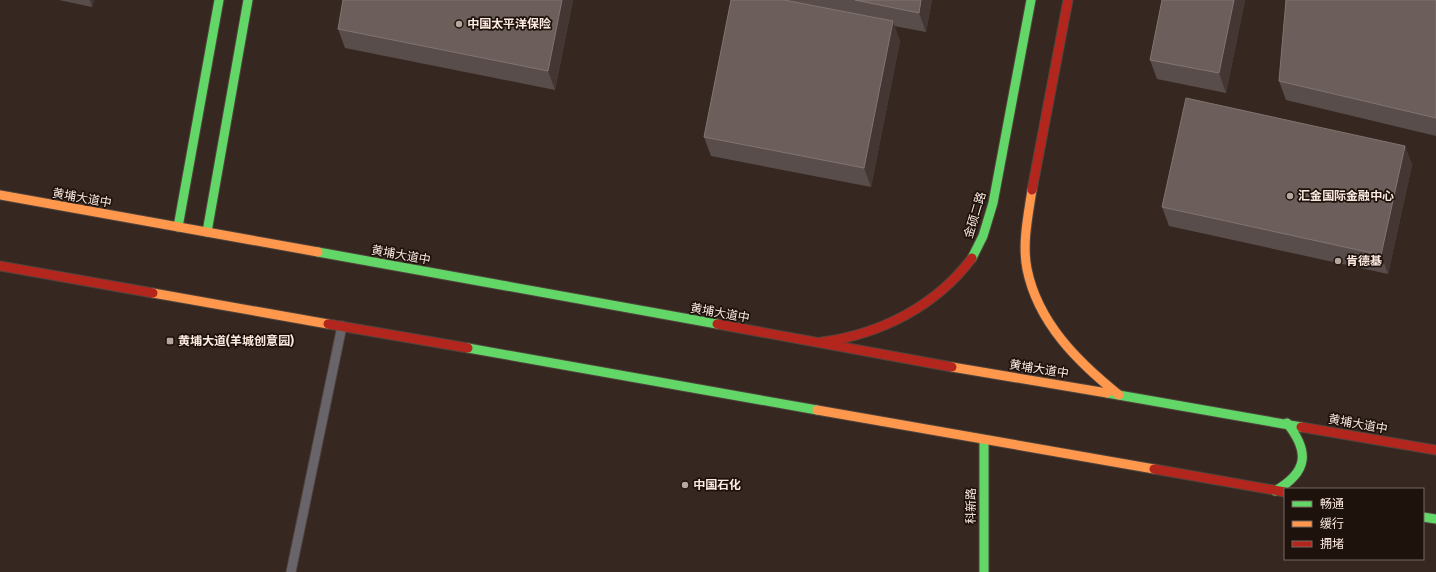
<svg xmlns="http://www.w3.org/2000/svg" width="1436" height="572" font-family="'Fira Sans','Noto Sans SC',sans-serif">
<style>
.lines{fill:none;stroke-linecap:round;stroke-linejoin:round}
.lane-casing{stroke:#50443d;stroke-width:11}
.fast-casing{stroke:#50443d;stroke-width:11}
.slow-casing{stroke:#50443d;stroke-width:11}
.jam-casing{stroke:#50443d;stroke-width:11}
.lane{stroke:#686469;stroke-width:9}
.fast{stroke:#63d668;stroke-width:9}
.slow{stroke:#ff974d;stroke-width:9}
.jam{stroke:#b3261e;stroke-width:9}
.wall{fill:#594d4b}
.shaded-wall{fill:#443733}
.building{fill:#6b5e5b;stroke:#827470}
.poi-dot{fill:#b7a69d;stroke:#1e120c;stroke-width:1.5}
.labels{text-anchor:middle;stroke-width:3.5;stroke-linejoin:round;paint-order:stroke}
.poi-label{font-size:12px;font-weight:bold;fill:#fceae1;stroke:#1e120c;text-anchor:start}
.street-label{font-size:12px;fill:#fceae1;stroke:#1e120c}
</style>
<rect width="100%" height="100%" fill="#362820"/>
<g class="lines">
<defs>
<path id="lane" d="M291,572L342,326"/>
<g id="fast">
<path d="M178,227L219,0"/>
<path d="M207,232L248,0"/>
<path d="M318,252L717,324"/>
<path d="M972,258L983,236L993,203L1031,0"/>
<path d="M468,348L817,410"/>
<path d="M1107,393L1301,427"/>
<path d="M984,440V572"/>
<path d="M1275,491C1308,472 1310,452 1287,423"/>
<path d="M1423,517L1436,519"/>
</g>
<g id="slow">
<path d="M1032,190C1028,216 1022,244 1027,269C1038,323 1078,362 1119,395"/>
<path d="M0,195L318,252"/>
<path d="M153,293L328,324"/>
<path d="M952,367L1107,393"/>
<path d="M817,410L1154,469"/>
</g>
<g id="jam">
<path d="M1032,190L1068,0"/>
<path d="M0,266L153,293"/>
<path d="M328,324L468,348"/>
<path d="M717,324L952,367"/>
<path d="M822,342C881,334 936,306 972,258"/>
<path d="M1301,427L1436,450"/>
<path d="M1154,469L1285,492"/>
</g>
</defs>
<!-- lane casing -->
<use href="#lane" class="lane-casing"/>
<!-- fast casing -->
<use href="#fast" class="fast-casing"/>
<!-- slow casing -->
<use href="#slow" class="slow-casing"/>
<!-- jam casing -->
<use href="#jam" class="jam-casing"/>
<!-- lane -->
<use href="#lane" class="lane"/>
<!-- fast -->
<use href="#fast" class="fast"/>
<!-- slow -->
<use href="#slow" class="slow"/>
<!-- jam -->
<use href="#jam" class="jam"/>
</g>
<!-- wall -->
<g class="wall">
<path d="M59,0H94L92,7Z"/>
<path d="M573,0L555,90L345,48L338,29Z"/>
<path d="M731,0H932L926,32L894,26L900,41L871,187L711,156L704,137Z"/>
<path d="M1162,0H1245L1226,93L1157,79L1150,60Z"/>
<path d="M1436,0V136L1286,100L1279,81Z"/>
<path d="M1405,146L1412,165L1388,274L1169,226L1162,207Z"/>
</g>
<!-- shaded-wall -->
<g class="shaded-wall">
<path d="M90,0H94L92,7Z"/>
<path d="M562,0H573L555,90L548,71Z"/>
<path d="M921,0H932L926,32L919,13Z"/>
<path d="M1234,0H1245L1226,93L1219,73Z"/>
<path d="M893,21L900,41L871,187L864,168Z"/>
<path d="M1405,146L1412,165L1388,274L1381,255Z"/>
</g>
<!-- building -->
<g class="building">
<path d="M343,0H562L548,71L338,29Z"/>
<path d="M731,0H784L893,21L864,168L704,137Z"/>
<path d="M855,0H921L919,13Z"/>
<path d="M1162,0H1234L1219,73L1150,60Z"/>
<path d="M1286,0H1436V118L1279,81Z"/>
<path d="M1186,98L1405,146L1381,255L1162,207Z"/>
</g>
<!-- markers -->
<g class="poi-dot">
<circle cx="459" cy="24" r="4"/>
<circle cx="1290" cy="196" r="4"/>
<circle cx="1338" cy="261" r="4"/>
<rect x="166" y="337" width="8" height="8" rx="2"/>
<circle cx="685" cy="485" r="4"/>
</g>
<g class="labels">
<!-- poi labels -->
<g class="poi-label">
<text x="467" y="28">中国太平洋保险</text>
<text x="1298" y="200">汇金国际金融中心</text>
<text x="1346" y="265">肯德基</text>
<text x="178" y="345">黄埔大道(羊城创意园)</text>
<text x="693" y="489">中国石化</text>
</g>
<!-- street labels -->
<g class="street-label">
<text transform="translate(82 198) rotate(10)" y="4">黄埔大道中</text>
<text transform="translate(975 215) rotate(-73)" y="4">金硕二路</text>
<text transform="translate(401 255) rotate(10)" y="4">黄埔大道中</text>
<text transform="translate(720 313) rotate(10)" y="4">黄埔大道中</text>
<text transform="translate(1039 369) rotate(9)" y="4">黄埔大道中</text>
<text transform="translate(1358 424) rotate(10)" y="4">黄埔大道中</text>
<text transform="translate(971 506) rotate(-89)" y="4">科新路</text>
</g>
</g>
<!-- legend -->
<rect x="1284" y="488" width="140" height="72" fill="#1e120c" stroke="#776861"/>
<rect x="1292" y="501" width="20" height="6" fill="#63d668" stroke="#776861"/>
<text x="1320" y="508" font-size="12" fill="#fceae1">畅通</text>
<rect x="1292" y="521" width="20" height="6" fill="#ff974d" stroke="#776861"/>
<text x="1320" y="528" font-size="12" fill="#fceae1">缓行</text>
<rect x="1292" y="541" width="20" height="6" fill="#b3261e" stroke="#776861"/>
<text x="1320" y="548" font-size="12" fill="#fceae1">拥堵</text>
</svg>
